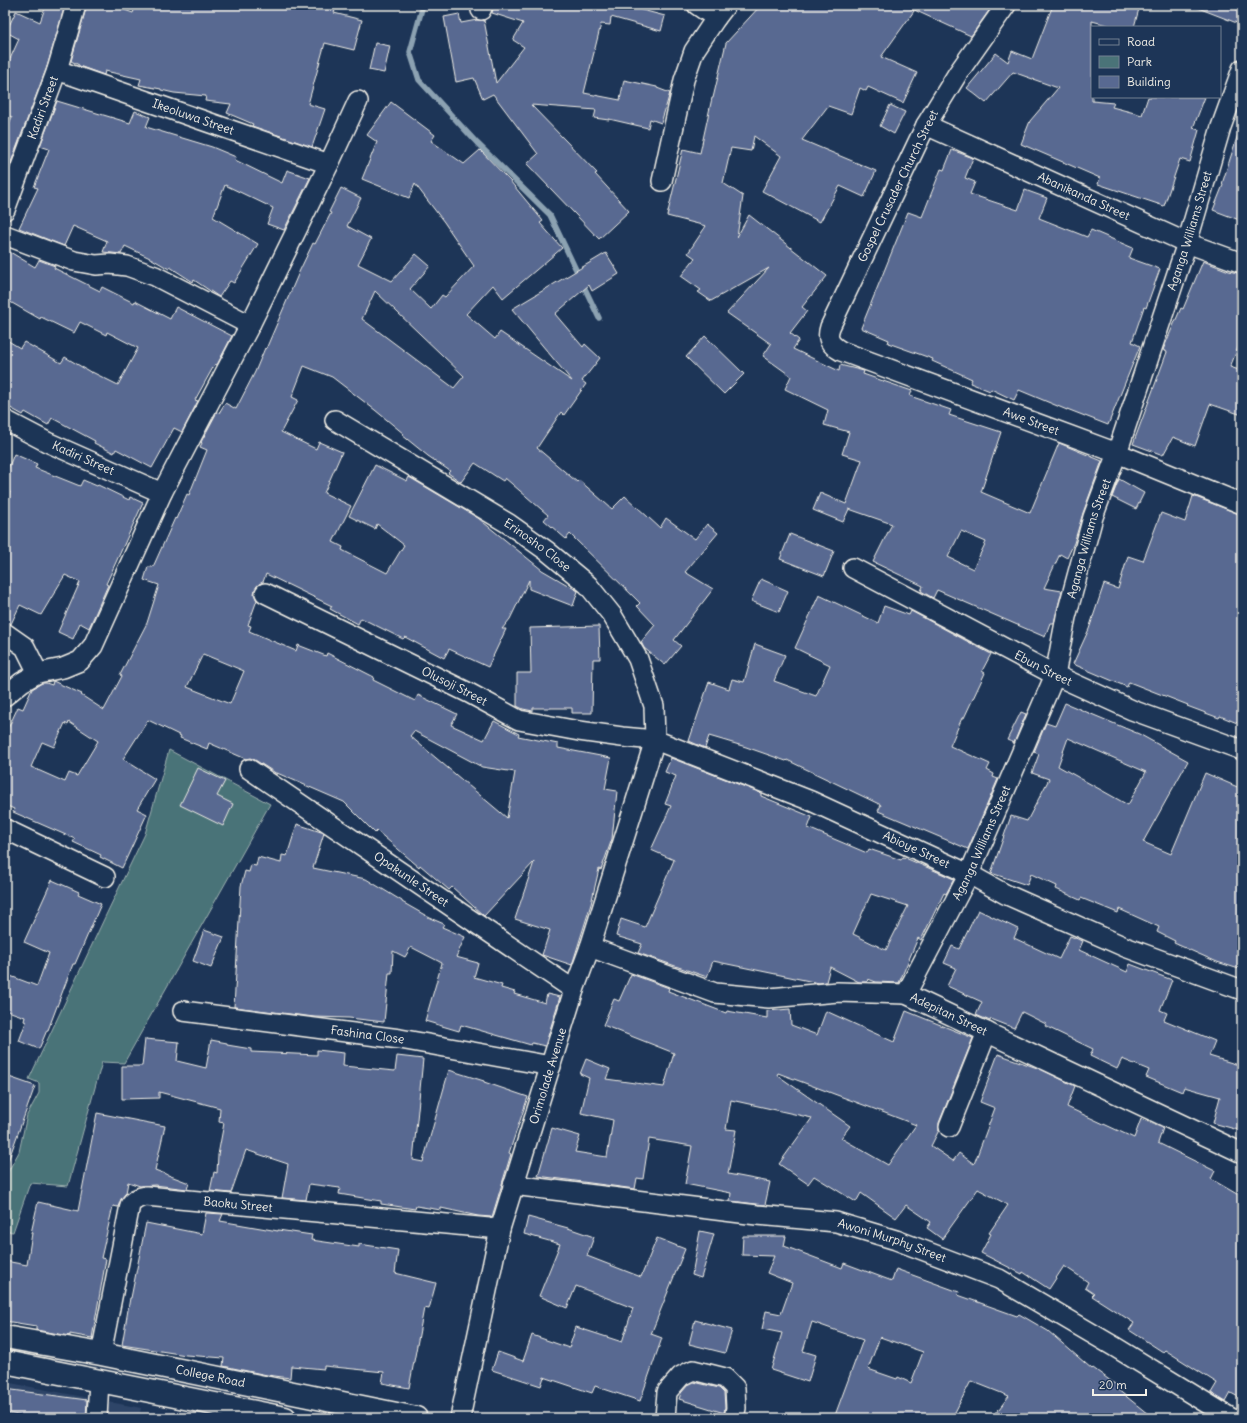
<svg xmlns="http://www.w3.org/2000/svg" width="1247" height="1423" font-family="Delius,sans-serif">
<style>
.built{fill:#2f4568}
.green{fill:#4a7378;stroke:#9fb2b0}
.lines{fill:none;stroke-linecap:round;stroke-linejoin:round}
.stream{stroke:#8ca2b2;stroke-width:5.5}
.building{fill:#586991;stroke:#f4f1e8;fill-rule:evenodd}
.minor-casing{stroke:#f4f1e8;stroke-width:22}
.major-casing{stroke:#f4f1e8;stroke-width:25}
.minor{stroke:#1d3557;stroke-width:19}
.major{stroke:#1d3557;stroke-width:22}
.labels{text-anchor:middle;stroke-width:3;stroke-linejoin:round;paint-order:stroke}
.street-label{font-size:12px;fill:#f4f1e8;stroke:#1d3557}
</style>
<rect width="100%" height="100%" fill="#1d3557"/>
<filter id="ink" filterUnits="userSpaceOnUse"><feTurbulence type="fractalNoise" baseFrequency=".025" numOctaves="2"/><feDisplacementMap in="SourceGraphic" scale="8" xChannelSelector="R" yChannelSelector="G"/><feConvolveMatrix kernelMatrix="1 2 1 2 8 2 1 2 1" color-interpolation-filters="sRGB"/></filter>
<g filter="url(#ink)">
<!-- built -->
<path class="built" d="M5,1382L141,1408L139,1418H5Z"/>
<!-- green -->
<path class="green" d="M169,750L270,804L124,1063L102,1062L68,1186L30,1183L13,1232L5,1231V1177L19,1152L27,1115L39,1093V1083L29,1079L106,915L145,834Z"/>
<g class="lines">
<!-- stream -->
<path class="stream" d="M423,5L410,52L419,80L477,143L550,215L599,318"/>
</g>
<!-- building -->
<g class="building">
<path d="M46,5H65L47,67L5,178V132L12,117L5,114V70L19,39L6,32L16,11L40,22Z"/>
<path d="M87,5H111L133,13L136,5H268L292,10L293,5H337L334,13L362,20L354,50L325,43L308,104L325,109L312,147L252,126L253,124L227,113L231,104L205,101L206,96L174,93L161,90V89L139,85L141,79L105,71L104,75L79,66V65L71,61Z"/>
<path d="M494,5H623L665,16L661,31L611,17L610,25L601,24L584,93L620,100L624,80L657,87V88L670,93L661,123L650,119L648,128L609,119V120L594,118L596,110L531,105L597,173L595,174L629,211L599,239L527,164L538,154L493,94L483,99L474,78L456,82L444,17L459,14L461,23L477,20H484L496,83L524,47L513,40L523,23L492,13Z"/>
<path d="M761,5H993L971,36L910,8L914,11L881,57L917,73L903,103L868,87L866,91L860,88L851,114L828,106L802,140L876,171L864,197L840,186L820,222L762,191L781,156L754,136L751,151L731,148L723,183L743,196L737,237L749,215L827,276L802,307L807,311L790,333L799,340L793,349L839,371L840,365L864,371L863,374L912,391L910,396L951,410L949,415L1001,432L981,492L1030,513L1059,443L1102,461L1083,513L1074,543L1067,558L1060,554L1044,588L1062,591L1054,623H1050L1045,637L937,590L933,598L921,591L923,586L873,562L892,524L849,509L843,522L813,510L820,493L846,504L862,460L842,454L849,432L824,425L828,410L785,389L791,376L763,356L771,344L727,313L769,268L711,301L698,292L701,290L681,276L695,258L688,253L706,226L667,216L683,149L700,153L712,98H713L726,43ZM961,531L986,542L973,569L948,557Z"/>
<path d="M1053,5H1140L1134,27H1115L1092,21V101L1114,103L1112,107L1142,115L1148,97H1205L1193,128L1199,130L1190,162L1180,159L1164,206L1098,184L1100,178L1021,144L1030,121L1058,88L1013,72L986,103L967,88L996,53L1008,62L1012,51L1032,59Z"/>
<path d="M1193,5H1242V25L1193,6Z"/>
<path d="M375,43L390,46L384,73L369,70Z"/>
<path d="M57,101L130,123L135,111L150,117L146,127L212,147L236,157L235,160L282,183L287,170L310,178L284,230L267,224L273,208L225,185L213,217L258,244L234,283L230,281L219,297L194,280L193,282L170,267L169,269L152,259L125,246L121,254L103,252L107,241L73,226L64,246L19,228L38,188L34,187L49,149L40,146Z"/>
<path d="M391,102L435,135L431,141L464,164L480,150L510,181L543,221L540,223L562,248L503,298L493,285L466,314L495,339L500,332L572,381L512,309L606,253L619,274L592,291L589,285L555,314L583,347L585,344L600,358L582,381L586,384L564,415L561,412L537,448L577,482L579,480L612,509L625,496L660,528L666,518L695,539L707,524L718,533L685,572L713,589L674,640L681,646L665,665L644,648L641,642L655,625L637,606L640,603L570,534L566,539L544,520L548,515L505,478L503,481L475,463L461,482L448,473L450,471L428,456L402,435L404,434L375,410L332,377L304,366L292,397L298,400L281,432L316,449L319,442L342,452L324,493L351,506L333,542L343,547L342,550L387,573L404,545L377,524L375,529L349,516L375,465L407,481L409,477L478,518L542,570L578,591L573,606L529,589V580L510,619L502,629H506L488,667L449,649L444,658L405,637L403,639L361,618L358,624L330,609L332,606L266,574L263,582L259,584L255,589L254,594L257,600L248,625L251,626L249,631L296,651L298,645L326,656L327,653L374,677L373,680L415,701L418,695L457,714L451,725L484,740L494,721L519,734L518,736L558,744V748L611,758L605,789L617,791L612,839L601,870L599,869L591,904L572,965L542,955L550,930L515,919L534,862L484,916L452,887L449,890L420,865L419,867L377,831L375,833L344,802L277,773V774L255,760L250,758L246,759L209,743L207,749L180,738L181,736L148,720L123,759L155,779L137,809L147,814L122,868L100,857L101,855L73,842L75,839L13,812L14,809L5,805V735L18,707L23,709L32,689L42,683H46L52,685L53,681L82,694L81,695L104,710L122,676L120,675L147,623L159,585L144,580L148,567H153L175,518L176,519L187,494L189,495L207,450L200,447L202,443L201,442L217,412L219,413L225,403L236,409L255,372L265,348L266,349L300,270L313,243L315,244L331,213L329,212L341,188L361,198L347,226L371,239L358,264L392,281L416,254L430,266L410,289L431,309L442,295L445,297L474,266L444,222L415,184L409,198L362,179L377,142L367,135ZM375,291L464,376L454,388L362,319ZM203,654L244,671L230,704L187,687ZM69,722L98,741L77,776L69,773L65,782L31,767L42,742L54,747L65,723L68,725ZM414,731L482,767L515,772L507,818L410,736Z"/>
<path d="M890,105L905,112L894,134L880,126Z"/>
<path d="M1239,131H1242V221L1213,210L1223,185L1222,184Z"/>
<path d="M952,150L973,158L965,178L975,182L970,194L1018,210L1025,190L1047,198L1039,218L1087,237L1091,230L1133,248L1129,258L1160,269L1146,308L1144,307L1132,342L1140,346L1108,425L1067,409V410L1019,390L1014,400L991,389L990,391L970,383L972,379L932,361L933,359L888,343L889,340L861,328L908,212L922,217L941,169L944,170Z"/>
<path d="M5,249L35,267L39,260L55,266L54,268L100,291L102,287L134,303L135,301L170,319L176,307L232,336L217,365L215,364L195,400L198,401L182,432L174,428L152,468L116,449L114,453L94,443L95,441L52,418L48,425L25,412L23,415L5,405V339L20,348L24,342L61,363L65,357L92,373V372L118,385L138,348L107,332L106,335L80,322L74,333L41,317L40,319L5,299Z"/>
<path d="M1203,261L1229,271L1242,274V338L1230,367L1242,371V415L1210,404L1195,446L1173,437L1163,455L1133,444L1167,352L1163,350L1170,333L1181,308L1183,309Z"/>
<path d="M705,336L744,374L724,394L686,357Z"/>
<path d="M14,454L37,464L35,468L80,486L83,480L97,486L98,485L129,500L130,497L143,503L106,584L108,585L89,628L80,623L73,639L58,632L80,582L65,575L41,615L20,605L11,624L5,622V506L10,492L5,490V476Z"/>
<path d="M1119,479L1144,493L1136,509L1112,497Z"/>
<path d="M1193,496L1242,515V725L1220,716L1219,718L1187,706L1188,705L1129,682L1127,687L1073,664L1089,629L1104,584L1118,589L1128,556L1143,561L1161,513L1185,522Z"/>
<path d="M790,534L834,551L824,576L780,559Z"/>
<path d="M761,579L788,591L779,612L751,601Z"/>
<path d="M819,595L878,623L884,606L909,615L911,611L991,654L982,671L985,673L964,718H962L950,746L990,764L987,770L994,774L993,777L998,779L968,849L878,811L881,805L787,760L786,761L746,747L709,736L705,748L689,741L709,682L729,689L732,679L744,682L755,644L785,655L774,681L816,696L830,665L795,648Z"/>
<path d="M599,626L600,659H593L592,713H572V708H533V711L523,709L517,706V673H531L530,628Z"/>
<path d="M1065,703L1139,734L1188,761L1143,842L1171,854L1205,773L1242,789V970L1217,962L1174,943L1175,941L1157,932L1159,927L1119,909L1118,913L1081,898L1080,900L1056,889L1057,886L1031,874L1027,885L991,873L1011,816L1027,821L1049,779L1032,773L1039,754L1034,752L1046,723L1055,726ZM1068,738L1146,772L1128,805L1058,766Z"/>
<path d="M1021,712L1026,714L1014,743L1007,740Z"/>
<path d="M671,758L761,793V796L812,817L808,828L867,853L869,849L901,860L903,857L954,879L946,894L944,893L921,940L918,938L899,983L876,982L868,979L867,982H859L830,967L826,982L819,983L713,961L707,977L638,953L642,944L616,936L621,919L645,927L674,860L651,850L671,806L665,804L676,776L665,772ZM871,894L908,906L886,950L853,934Z"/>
<path d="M198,768L225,781L217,796L233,804L223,826L180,805Z"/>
<path d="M297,824L324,833L313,868L366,879L402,901V902L430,918L444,924L442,927L465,937L456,957L478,963L474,977L502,985L501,988L515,992L514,994L545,1003L547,994L560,997L545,1046L532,1043L531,1045L461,1025L459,1031L425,1021L442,963L411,947L405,957L393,951L392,973H389L384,1022L349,1018L314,1017L234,1007L241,886L245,871L249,872L251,865L256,866L258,857L281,863L282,855L287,856Z"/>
<path d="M52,880L79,892L78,894L101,904L75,964H73L48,1030H47L39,1049L19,1041L26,1022L24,1021L25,1017L5,1010V974L37,986L49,953L24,942Z"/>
<path d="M978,910L1018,929L1014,938L1059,959L1070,936L1083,941L1079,950L1127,972L1130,964L1172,980L1160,1010L1167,1013L1164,1020L1215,1041L1209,1056L1242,1066V1131L1213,1123L1220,1097L1184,1087L1182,1092L1146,1077L1149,1070L1122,1059L1117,1069L1090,1056L1093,1049L1045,1026L1046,1024L1022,1012L1014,1028L991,1019L990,1021L976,1015L982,1002L947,986L956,968L944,963L952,946L959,949Z"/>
<path d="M204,930L224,937L211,968L193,961Z"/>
<path d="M631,974L669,988L668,991L726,1013L727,1011L767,1018V1011L790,1009L791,1025L817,1035L826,1011L894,1042L906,1011L973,1038L939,1123V1130L931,1146L953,1161L959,1153L974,1164L995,1108L980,1102L998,1054L1040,1069L1075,1086L1067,1107L1134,1138L1141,1119L1163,1128L1158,1143L1215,1171L1211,1179L1242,1197V1399L1231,1393L1226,1402L1211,1393L1217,1383L1165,1350L1163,1352L1129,1330L1134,1323L1092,1296L1094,1294L1085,1288L1088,1282L1064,1266L1049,1289L1023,1272L1022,1274L981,1253L991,1234L989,1233L1008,1205L978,1189L942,1239L927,1228L931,1222L906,1205L896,1218L861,1193L856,1202L814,1176L808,1184L779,1164L812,1118L731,1100L726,1129L736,1130L728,1174L770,1182L765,1205L730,1201L731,1193L685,1184L692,1146L649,1139L643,1179L637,1178L635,1189L538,1176L552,1128L580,1136L575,1152L607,1157L613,1120L581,1113L589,1078L580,1074L586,1059L610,1069L606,1079L664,1087L674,1053L603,1025L614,999L619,1001ZM778,1073L885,1113L916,1125L888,1165L841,1138L850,1126L777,1075Z"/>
<path d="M145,1039L179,1042L177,1061L206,1068L211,1040L227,1043V1045L251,1049V1052L317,1055V1050L344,1053L343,1066L395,1071L397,1056L423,1059L413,1160L423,1162L449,1070L484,1081V1082L528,1097L509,1153L511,1154L492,1217L478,1216L441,1208V1210L416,1206L415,1209L381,1204V1201L339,1194L340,1188L309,1184L306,1200L282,1198L288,1164L246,1150L231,1193L210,1191L214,1172L217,1173L218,1155L224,1123L219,1122L220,1108L159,1092V1098L122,1099V1066H142Z"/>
<path d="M9,1077L35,1086L7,1164H5V1087Z"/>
<path d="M97,1113L165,1126L155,1170L189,1183L187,1189L155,1185L140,1186L128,1182L126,1193L121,1199L118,1207L113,1206L101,1258L106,1259L92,1338L70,1334V1336L36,1330V1326L5,1321V1261L27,1265L32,1233H31L38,1202L78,1211Z"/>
<path d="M206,1213L223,1214L220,1221L278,1231V1230L312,1235L311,1240L359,1247V1244L398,1250L395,1273L436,1283L429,1309L424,1308L409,1388L382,1383L384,1372L324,1366V1369L291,1366L290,1378L267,1375L223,1366L224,1358L186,1355L122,1345L130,1298H131L146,1223L202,1234Z"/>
<path d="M528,1217L568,1228L594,1237L587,1256L641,1277L657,1238L685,1249L651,1334L662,1338L640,1401L595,1386L592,1393L544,1377L541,1386L492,1370L498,1352L523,1361L532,1335L569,1348L576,1327L622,1342L633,1308L576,1286L567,1308L539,1296L560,1244L524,1234Z"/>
<path d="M700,1231L714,1234L701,1278L692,1275Z"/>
<path d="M743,1236H786L784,1246L842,1268L844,1263L892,1281L896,1269L959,1292L958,1295L1017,1316L1019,1314L1048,1331L1092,1369L1093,1368L1119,1387L1117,1389L1153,1418H992L1009,1396L971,1381L952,1418H834L863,1340L812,1322L803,1351L816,1355L808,1382L771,1370L782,1333L762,1329L766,1311L781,1314L792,1283L767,1273L774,1256L742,1255ZM880,1337L923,1352L911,1383L898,1377L897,1379L868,1369Z"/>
<path d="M695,1320L732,1330L725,1353L689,1344Z"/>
<path d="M694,1382L719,1388L724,1393L725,1407L724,1413L679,1399L681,1393L688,1385Z"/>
<path d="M5,1389L87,1400L86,1418H40L5,1413Z"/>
</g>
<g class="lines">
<defs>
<g id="minor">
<path d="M697,5L716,18"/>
<path id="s1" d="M1006,5L958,73L926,125L830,327C826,339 830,345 841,351L1117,453L1242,504"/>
<path d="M481,10L483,5"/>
<path id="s2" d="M57,70L329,164"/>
<path id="s3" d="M926,125L1187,243L1242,263"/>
<path d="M662,181L684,80L694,51L716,18L726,5"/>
<path id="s4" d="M5,210L57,70L76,5"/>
<path d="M5,235L74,261L96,265L110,264L127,266L155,276L250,325"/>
<path id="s5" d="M5,420L47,442L162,493"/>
<path id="s6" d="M335,420L509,524L547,551L588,585L612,615L638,659L654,706L655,740L590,947L574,990L500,1229L460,1418"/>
<path id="s7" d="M853,568L1055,675L1132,710L1242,750"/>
<path id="s8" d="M265,593L469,693L519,720L579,731L622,737L655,740L811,801L969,874L1005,894L1125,947L1242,990"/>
<path d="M5,633L25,647L38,673"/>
<path d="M5,696L22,682L38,673L63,668L80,661L93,646L162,493L250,325L329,164L358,101"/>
<path id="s9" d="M249,769L574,990"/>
<path d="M5,829L105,877"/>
<path id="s10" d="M590,947L715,993L769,998L838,992L906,994L1242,1153"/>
<path id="s11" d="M906,994L969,874L1055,675L1066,617L1093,517L1117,453L1187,243L1221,127L1242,69"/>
<path id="s12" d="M183,1011L400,1039L551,1066"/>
<path d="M949,1127L987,1032"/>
<path id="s13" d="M513,1185L757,1215L836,1222L896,1240L999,1279L1115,1347L1231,1418"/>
<path id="s14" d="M101,1354L130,1205C134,1199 139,1197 146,1196L500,1229"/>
<path d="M97,1418L99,1380"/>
<path d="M665,1418L667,1392L681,1376L693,1370L725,1378L735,1388L736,1408L734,1418"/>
</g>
<g id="major">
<path id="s15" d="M5,1337L101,1354L416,1418"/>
<path d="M5,1362L285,1418"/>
</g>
</defs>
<!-- minor casing -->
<use href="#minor" class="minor-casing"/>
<!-- major casing -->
<use href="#major" class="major-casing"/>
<!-- minor -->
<use href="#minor" class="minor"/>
<!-- major -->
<use href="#major" class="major"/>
</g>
</g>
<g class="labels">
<!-- street labels -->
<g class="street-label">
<text dy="4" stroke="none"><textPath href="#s4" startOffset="109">Kadiri Street</textPath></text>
<text dy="4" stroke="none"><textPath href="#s2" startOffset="144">Ikeoluwa Street</textPath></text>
<text transform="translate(898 186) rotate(-64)" y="4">Gospel Crusader Church Street</text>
<text dy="4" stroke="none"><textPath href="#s3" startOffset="173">Abanikanda Street</textPath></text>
<text dy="4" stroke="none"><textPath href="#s11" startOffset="817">Aganga Williams Street</textPath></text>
<text dy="4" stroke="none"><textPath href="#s1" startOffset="600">Awe Street</textPath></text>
<text dy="4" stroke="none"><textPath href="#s5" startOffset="87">Kadiri Street</textPath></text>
<text dy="4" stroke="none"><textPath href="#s11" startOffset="493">Aganga Williams Street</textPath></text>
<text dy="4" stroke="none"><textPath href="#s6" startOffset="238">Erinosho Close</textPath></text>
<text dy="4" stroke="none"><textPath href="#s7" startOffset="215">Ebun Street</textPath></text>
<text dy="4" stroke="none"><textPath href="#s8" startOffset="211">Olusoji Street</textPath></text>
<text dy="4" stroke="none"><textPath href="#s11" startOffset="169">Aganga Williams Street</textPath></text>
<text dy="4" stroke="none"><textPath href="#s8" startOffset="705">Abioye Street</textPath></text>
<text dy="4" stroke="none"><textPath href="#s9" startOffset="196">Opakunle Street</textPath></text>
<text dy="4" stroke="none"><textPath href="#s10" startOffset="372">Adepitan Street</textPath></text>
<text dy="4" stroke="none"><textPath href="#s12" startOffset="186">Fashina Close</textPath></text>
<text transform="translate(548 1076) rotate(-73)" y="4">Orimolade Avenue</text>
<text dy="4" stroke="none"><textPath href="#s14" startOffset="263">Baoku Street</textPath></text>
<text dy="4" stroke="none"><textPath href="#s13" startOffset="384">Awoni Murphy Street</textPath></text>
<text dy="4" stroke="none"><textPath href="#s15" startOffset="209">College Road</textPath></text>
</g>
</g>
<!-- margin -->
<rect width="1247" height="1423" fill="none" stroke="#1d3557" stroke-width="20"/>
<rect x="10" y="10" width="1227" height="1403" fill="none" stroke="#f4f1e8" stroke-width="1.5" filter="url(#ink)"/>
<!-- legend -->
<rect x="1091" y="26" width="130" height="72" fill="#1d3557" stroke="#738091"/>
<rect x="1099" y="39" width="20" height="6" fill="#1d3557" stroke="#738091"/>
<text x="1127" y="46" font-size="12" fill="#f4f1e8">Road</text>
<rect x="1099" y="56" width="20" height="12" fill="#4a7378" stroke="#738091"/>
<text x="1127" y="66" font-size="12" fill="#f4f1e8">Park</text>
<rect x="1099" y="76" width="20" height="12" fill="#586991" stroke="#738091"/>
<text x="1127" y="86" font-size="12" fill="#f4f1e8">Building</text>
<!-- scale -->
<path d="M1093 1389v6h53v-6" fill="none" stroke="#f4f1e8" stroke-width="2"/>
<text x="1099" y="1389" font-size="12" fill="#f4f1e8" stroke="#1d3557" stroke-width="3" paint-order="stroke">20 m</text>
</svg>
